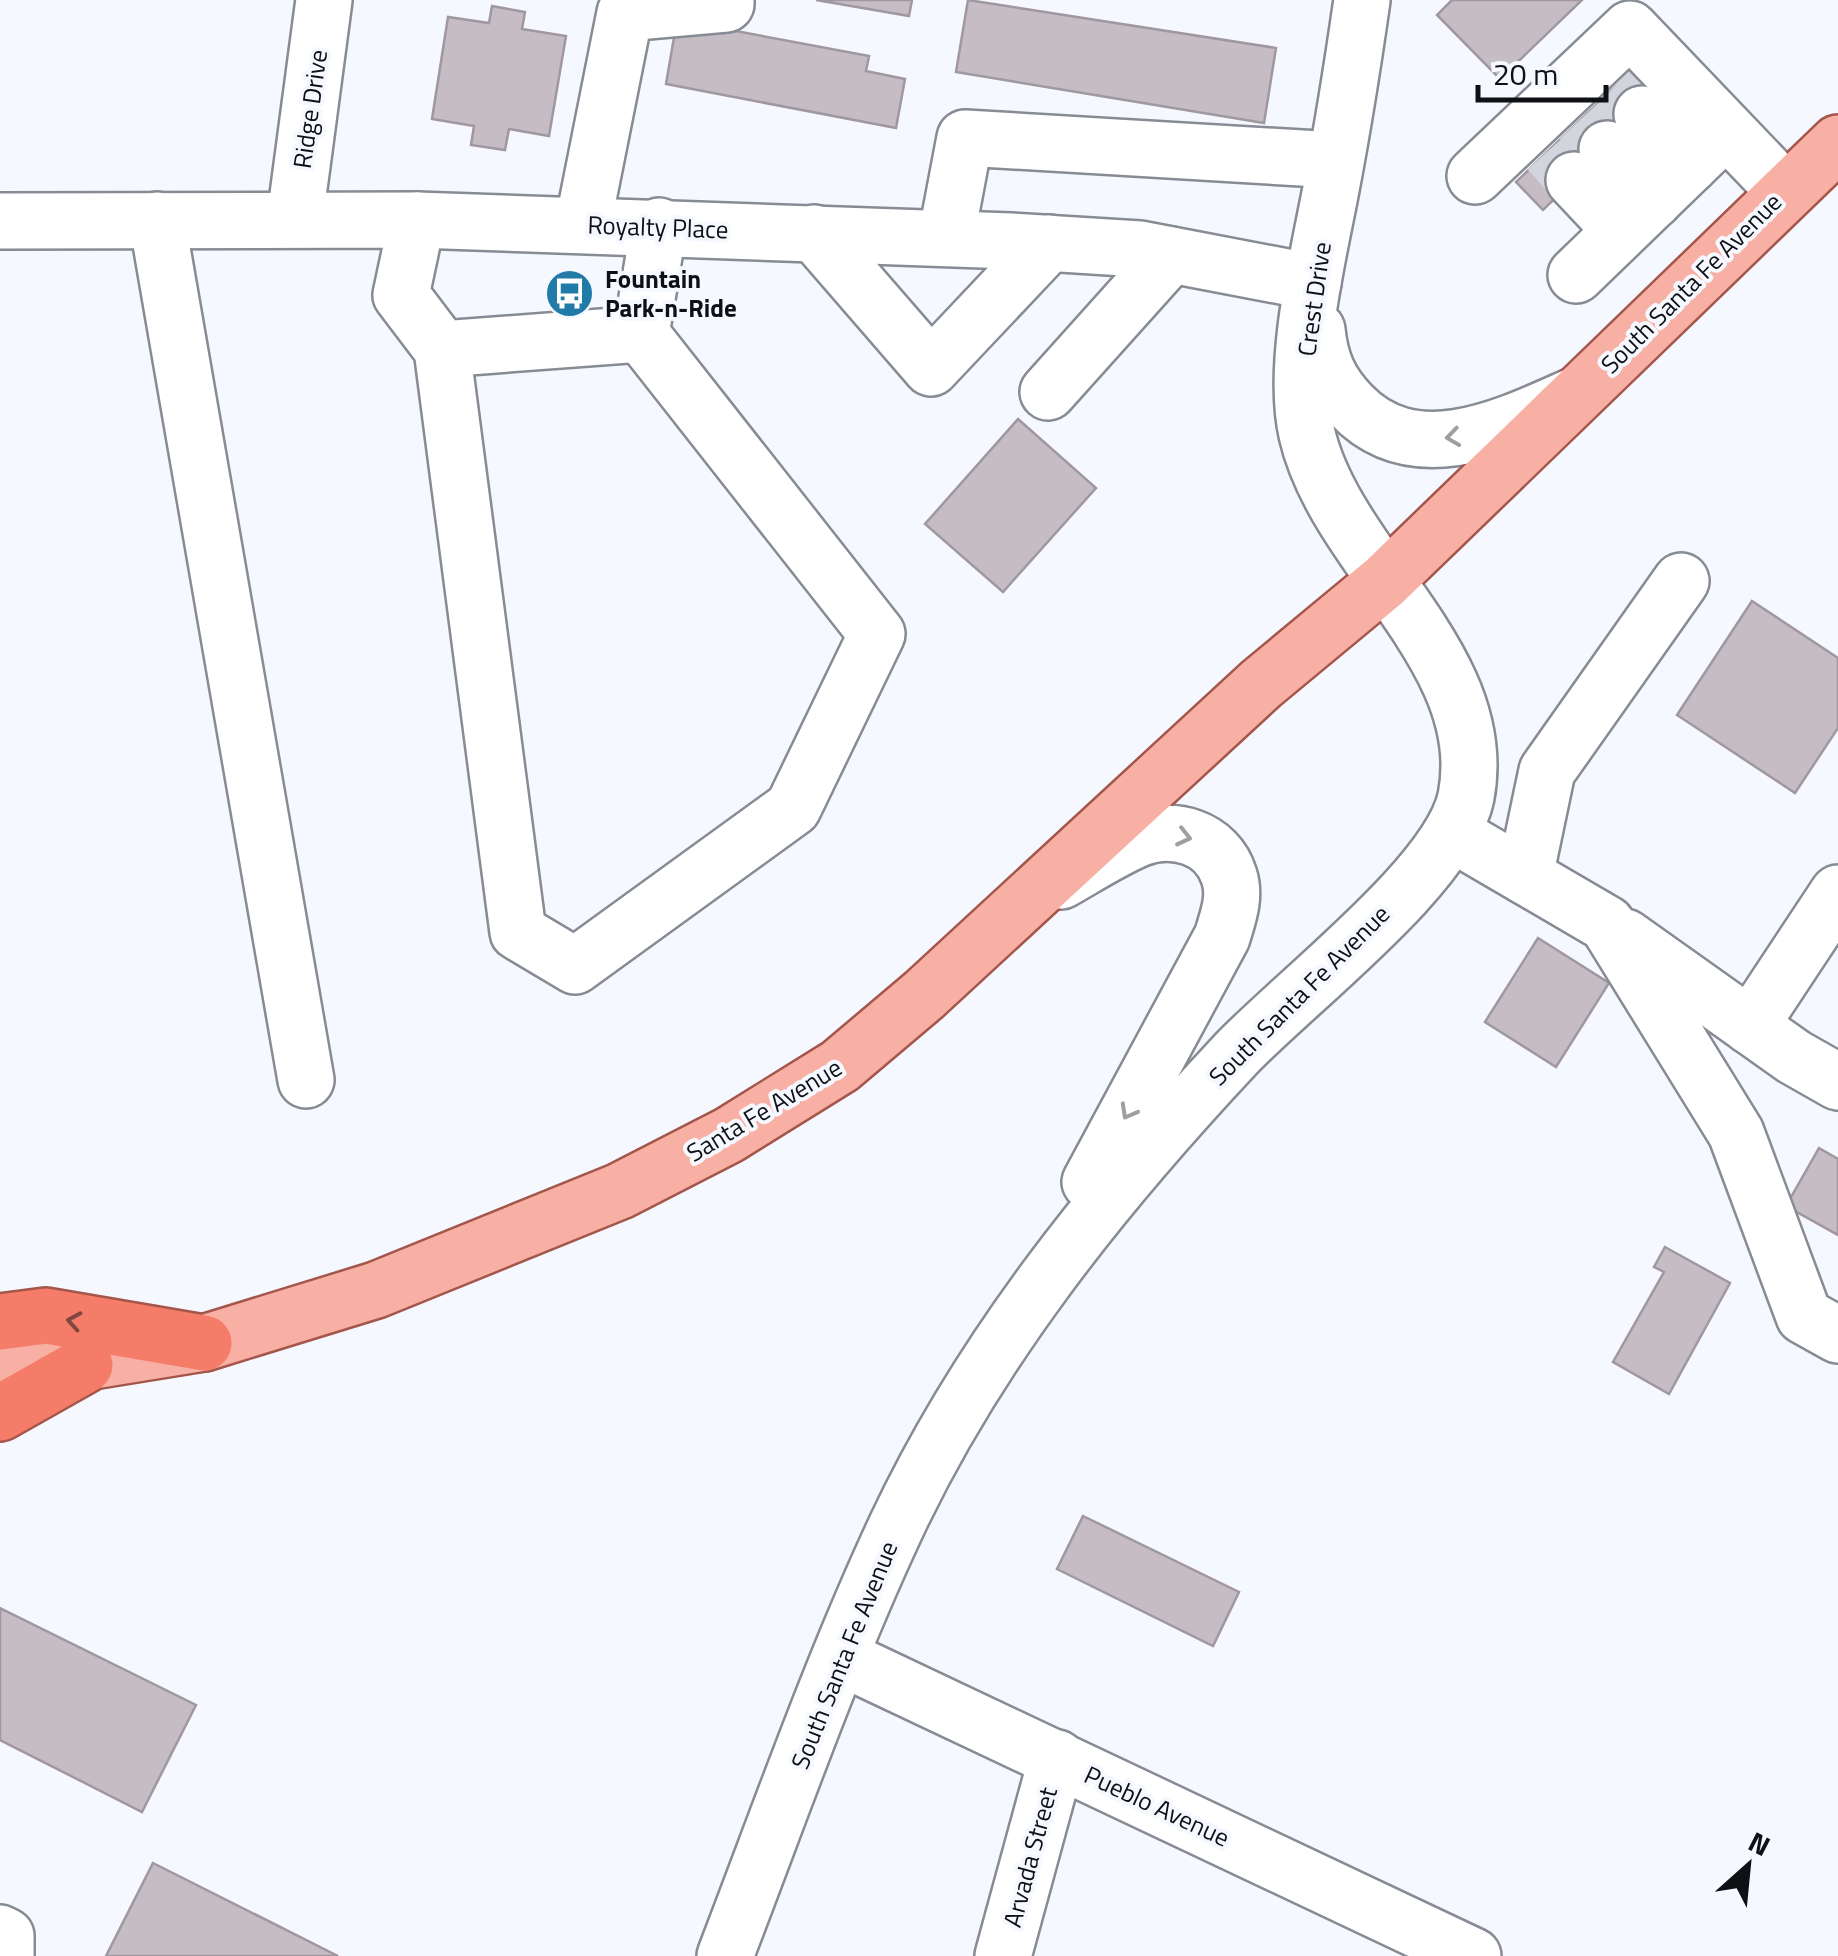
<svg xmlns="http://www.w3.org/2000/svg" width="1838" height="1956" font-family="'Titillium Web',sans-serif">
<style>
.building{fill:#c6bdc4;stroke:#a0979f;stroke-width:2.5}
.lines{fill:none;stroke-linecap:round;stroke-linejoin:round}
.minor-tunnel{stroke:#d3d5dc;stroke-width:55;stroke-dasharray:55 28;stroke-linecap:butt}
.minor-casing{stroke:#878b94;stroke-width:60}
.major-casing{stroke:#a4564b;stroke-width:60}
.highway-casing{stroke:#a4564b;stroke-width:60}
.minor{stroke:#fff;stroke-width:55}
.major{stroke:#f8b0a5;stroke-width:55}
.highway{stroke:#f47c69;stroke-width:55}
.oneway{stroke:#9f9fa1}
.oneway2{stroke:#81463e}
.labels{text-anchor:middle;stroke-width:8;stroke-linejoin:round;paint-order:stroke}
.street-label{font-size:25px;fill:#0e1013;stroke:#f6f8ff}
.poi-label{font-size:25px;font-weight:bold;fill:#0e1013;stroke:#f6f8ff;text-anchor:start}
</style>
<rect width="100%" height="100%" fill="#f6f8ff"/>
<!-- building -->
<g class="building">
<path d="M816,0H912L909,16Z"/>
<path d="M968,0L1276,48L1264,123L956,72Z"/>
<path d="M1452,0H1582L1500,79L1437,15Z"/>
<path d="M492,6L525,12L522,29L566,36L549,136L509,129L505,150L471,145L474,126L432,119L448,17L489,23Z"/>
<path d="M677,20L869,56L866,71L905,79L896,128L666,84Z"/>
<path d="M1646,57L1673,85L1543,210L1516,182Z"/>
<path d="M1018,419L1096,488L1003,592L925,524Z"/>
<path d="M1752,601L1838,658V728L1795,793L1677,715Z"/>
<path d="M1538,938L1609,983L1556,1067L1485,1022Z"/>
<path d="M1819,1148L1838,1159V1235L1786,1206Z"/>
<path d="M1665,1247L1730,1283L1669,1394L1613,1362L1664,1272L1654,1267Z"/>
<path d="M1083,1516L1239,1592L1213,1646L1057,1569Z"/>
<path d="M0,1608L196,1705L142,1812L0,1740Z"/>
<path d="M153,1863L338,1956H106Z"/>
</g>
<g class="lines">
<!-- minor-tunnel -->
<g class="minor-tunnel">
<path d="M1613,88L1642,114"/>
<path d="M1580,120L1607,149"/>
<path d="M1548,151L1574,180"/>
</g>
<defs>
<g id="minor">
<path d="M1642,114L1690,165"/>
<path d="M1607,149L1654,200"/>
<path d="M1475,176L1630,29L1784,190"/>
<path d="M1574,180L1621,230"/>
<path d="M295,218L324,0"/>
<path d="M157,220L306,1080"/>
<path d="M417,220L401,295L442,349L518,932L575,966L793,808L877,634L641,334L659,226"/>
<path d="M0,221L417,220L1011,241L1140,249L1313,282"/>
<path d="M583,224L625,13L726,4V0"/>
<path d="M814,233L931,368L1049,243"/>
<path d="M946,238L965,138L1336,160"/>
<path d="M1576,275L1726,130"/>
<path d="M1317,330C1320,361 1329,382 1351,405C1415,472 1506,426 1576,395"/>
<path d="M442,349L641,334"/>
<path d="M1048,392L1171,255"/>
<path d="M1453,834L1607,924L1736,1133L1804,1316L1838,1335"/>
<path d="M1525,876L1547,771L1681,581"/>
<path d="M1061,881C1086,867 1112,850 1138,839C1173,825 1217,837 1229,876C1236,897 1228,917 1222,937L1090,1182"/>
<path d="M1625,937L1794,1057L1838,1082"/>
<path d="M1750,1026L1838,893"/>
<path d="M840,1657L1473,1956"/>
<path d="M0,1933L6,1936V1956"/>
<path d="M725,1956C780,1813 831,1666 896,1527C979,1350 1103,1196 1236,1054C1295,992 1450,875 1466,797C1493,659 1336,560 1307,434C1291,366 1318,257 1331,189C1343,126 1353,63 1362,0"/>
<path d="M1003,1956L1057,1758"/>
</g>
<path id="major" d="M0,1376L204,1343L376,1290L620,1191L729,1135L840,1066L924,995L1261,684L1384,582L1838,143"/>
<g id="highway">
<path d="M0,1322L46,1316L204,1343"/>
<path d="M0,1413L85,1365"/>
</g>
</defs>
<!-- minor casing -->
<use href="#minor" class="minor-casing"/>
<!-- major casing -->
<use href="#major" class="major-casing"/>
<!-- highway casing -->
<use href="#highway" class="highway-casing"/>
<!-- minor -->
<use href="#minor" class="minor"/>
<!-- major -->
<use href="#major" class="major"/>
<!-- highway -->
<use href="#highway" class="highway"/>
</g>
<!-- one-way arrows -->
<defs><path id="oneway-chevron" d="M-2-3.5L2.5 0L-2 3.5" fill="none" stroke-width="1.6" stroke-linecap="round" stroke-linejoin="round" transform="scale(2.5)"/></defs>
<g class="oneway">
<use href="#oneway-chevron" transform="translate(1453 437) rotate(172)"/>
<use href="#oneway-chevron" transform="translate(1184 837) rotate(13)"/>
<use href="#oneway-chevron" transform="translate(1128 1112) rotate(119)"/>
</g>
<use class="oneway2" href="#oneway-chevron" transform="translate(74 1321) rotate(-170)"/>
<!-- icons -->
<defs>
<symbol id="bus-disc" viewBox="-11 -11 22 22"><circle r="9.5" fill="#207ba9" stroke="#f6f8ff"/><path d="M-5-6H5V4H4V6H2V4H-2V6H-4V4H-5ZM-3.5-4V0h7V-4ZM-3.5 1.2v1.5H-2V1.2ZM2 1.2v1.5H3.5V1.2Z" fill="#fff"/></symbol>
</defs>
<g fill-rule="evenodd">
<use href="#bus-disc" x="542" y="266" width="55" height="55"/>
</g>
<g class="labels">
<!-- street labels -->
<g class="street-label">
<text transform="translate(310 109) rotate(-82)" y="9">Ridge Drive</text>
<text transform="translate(658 227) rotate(2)" y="9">Royalty Place</text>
<text transform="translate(1691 283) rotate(-45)" y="9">South Santa Fe Avenue</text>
<text transform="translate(1314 299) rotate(-82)" y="9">Crest Drive</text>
<text transform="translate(1299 995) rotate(-45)" y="9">South Santa Fe Avenue</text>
<text transform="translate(764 1110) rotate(-31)" y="9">Santa Fe Avenue</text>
<text transform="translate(844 1655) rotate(-68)" y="9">South Santa Fe Avenue</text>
<text transform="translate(1157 1806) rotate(25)" y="9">Pueblo Avenue</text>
<text transform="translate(1030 1857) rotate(-75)" y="9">Arvada Street</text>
</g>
<!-- poi labels -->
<g class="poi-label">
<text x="605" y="288">Fountain<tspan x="605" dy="29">Park-n-Ride</tspan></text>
</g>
</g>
<!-- north arrow -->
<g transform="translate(1748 1866) rotate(27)" stroke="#f6f8ff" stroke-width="8" paint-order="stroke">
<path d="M0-8L18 38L0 25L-18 38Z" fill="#0e1013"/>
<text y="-15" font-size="28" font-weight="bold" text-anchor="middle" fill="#0e1013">N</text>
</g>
<!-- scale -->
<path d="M1478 85v15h128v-15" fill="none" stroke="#0e1013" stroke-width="5"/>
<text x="1493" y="85" font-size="30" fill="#0e1013" stroke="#f6f8ff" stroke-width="8" paint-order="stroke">20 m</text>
</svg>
